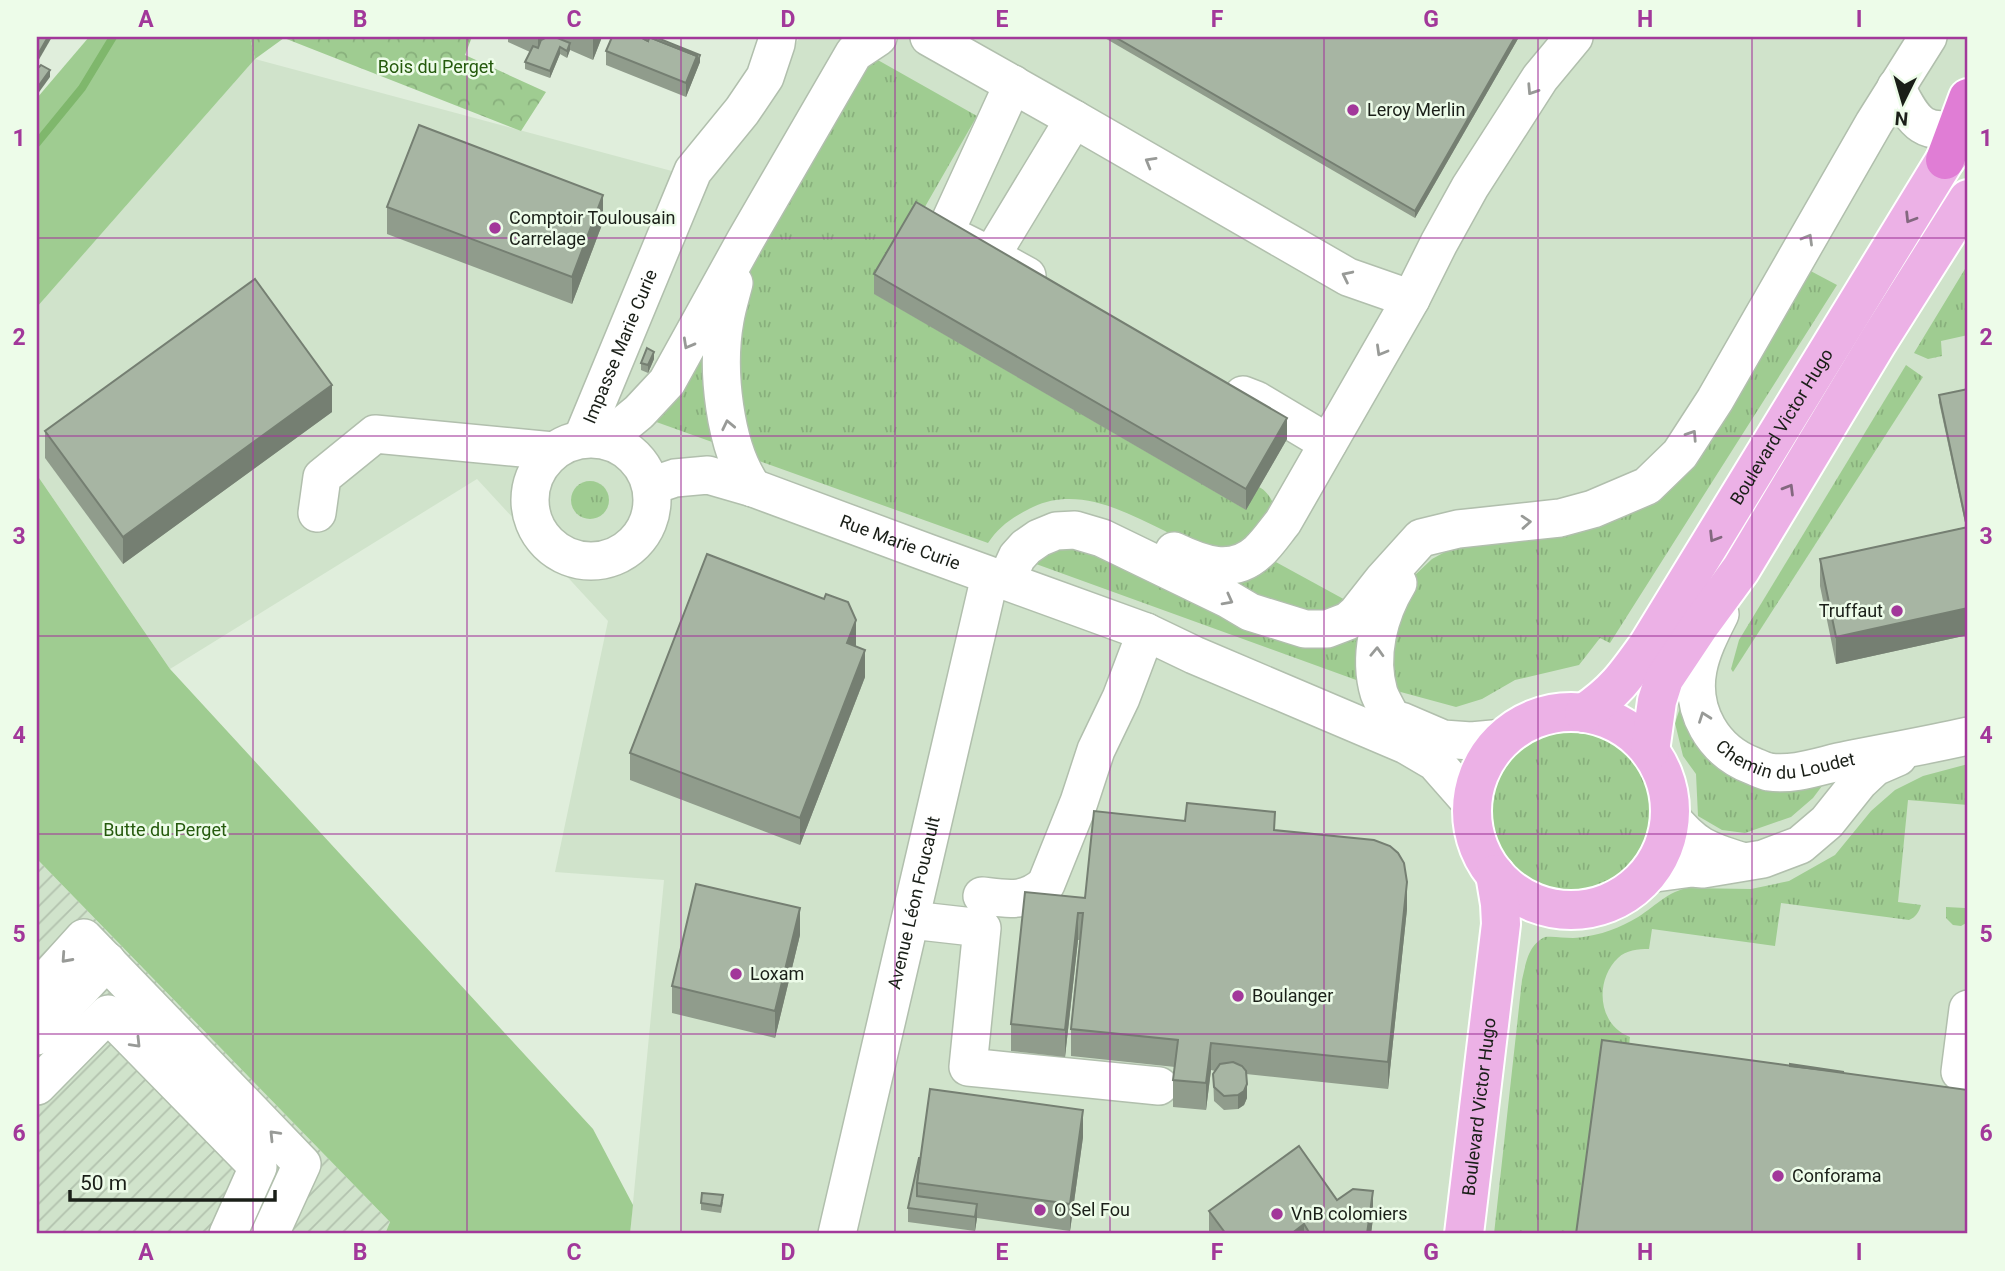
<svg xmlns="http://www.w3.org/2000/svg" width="2005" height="1271" font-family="Roboto,sans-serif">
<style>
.built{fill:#d0e3cb}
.industrial{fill:url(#industrial-furrows)}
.grass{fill:url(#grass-tufts)}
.forest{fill:url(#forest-crowns)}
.park{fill:#9fcc91}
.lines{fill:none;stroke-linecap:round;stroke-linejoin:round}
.stream{stroke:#7fb76c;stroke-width:8}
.minor-casing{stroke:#b1bfad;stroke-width:40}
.major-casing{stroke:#fff;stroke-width:42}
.highway-casing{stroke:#fff;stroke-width:42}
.minor{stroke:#fff;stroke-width:37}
.major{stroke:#ecb1e6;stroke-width:38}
.highway{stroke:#e07dd5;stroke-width:38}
.wall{fill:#909c8c}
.shaded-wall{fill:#757f72}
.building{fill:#a7b5a3;stroke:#757f72;stroke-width:2}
.oneway{stroke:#989a97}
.oneway2{stroke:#83687f}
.grid{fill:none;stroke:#a2389a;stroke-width:2;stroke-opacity:0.55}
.poi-dot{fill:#a2389a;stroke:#edfce9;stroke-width:2.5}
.labels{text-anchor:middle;stroke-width:5;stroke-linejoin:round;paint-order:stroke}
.park-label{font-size:18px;fill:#255a0d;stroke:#edfce9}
.poi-label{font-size:18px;fill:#1a1f18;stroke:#edfce9;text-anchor:start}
.street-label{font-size:18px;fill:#1a1f18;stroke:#edfce9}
.neatline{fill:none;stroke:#a2389a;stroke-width:2.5}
.grid-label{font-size:23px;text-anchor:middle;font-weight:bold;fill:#a2389a}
</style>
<defs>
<pattern id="industrial-furrows" width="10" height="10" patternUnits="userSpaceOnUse" patternTransform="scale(1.75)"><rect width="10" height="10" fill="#d0e3cb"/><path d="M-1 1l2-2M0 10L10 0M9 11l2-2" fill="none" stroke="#b2c2ae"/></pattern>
<pattern id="grass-tufts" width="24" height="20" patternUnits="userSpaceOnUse" patternTransform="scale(1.75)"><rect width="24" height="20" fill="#9fcc91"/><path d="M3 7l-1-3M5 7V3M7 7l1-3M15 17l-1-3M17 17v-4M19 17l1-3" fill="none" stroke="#88af7c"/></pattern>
<pattern id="forest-crowns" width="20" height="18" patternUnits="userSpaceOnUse" patternTransform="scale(1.75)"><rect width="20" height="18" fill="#9fcc91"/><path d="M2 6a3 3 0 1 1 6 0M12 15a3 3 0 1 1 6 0" fill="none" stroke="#88af7c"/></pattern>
</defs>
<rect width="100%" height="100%" fill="#e0eedc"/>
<!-- built -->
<path class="built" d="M800,37H1968V1234H630L664,880L555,872L608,621L477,479L170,669L37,475V307L255,59L709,181Z"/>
<!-- industrial -->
<path class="industrial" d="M37,859L390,1222L385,1234H37Z"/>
<!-- grass -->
<g class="grass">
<path d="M876,59L977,116L875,294L1245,509L1259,487C1265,490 1269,495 1272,501C1268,524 1252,536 1236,550C1223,549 1206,550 1193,546C1184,543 1174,536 1165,531C1124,511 1078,486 1033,507C1014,516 999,526 988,543L751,458L734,397L741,293L755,259L869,62Z"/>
<path d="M1968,264V335L1941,341L1942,356L1928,359L1914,353Z"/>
<path d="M1805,268L1837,285L1610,643L1600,638L1579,665L1515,680L1482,699L1456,707L1397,691L1392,663V630L1414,576L1432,559L1454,547L1648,500Z"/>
<path d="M723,288L726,447L648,419Z"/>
<path d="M1906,365L1923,377L1733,672L1731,669L1739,640Z"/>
<circle cx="590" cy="500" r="19"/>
<path d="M1078,540L1235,616L1366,623L1359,681L1025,560Z"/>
<path d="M1274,561L1349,602L1325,619L1222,583Z"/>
<path d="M1680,708L1691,714L1707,750L1828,778L1813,798L1791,817L1745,833L1722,830L1698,816L1696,774L1683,756L1675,723Z"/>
<circle cx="1569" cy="809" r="82"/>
<path d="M1968,764V805L1908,800L1898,902L1921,905C1919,912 1916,917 1909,920L1781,903L1775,946L1652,929L1649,949C1638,949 1626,950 1618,958C1594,981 1598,1025 1630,1037L1627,1059L1579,1234H1494L1522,980C1526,963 1528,945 1545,937C1554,936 1563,938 1573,938C1592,937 1613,931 1631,921C1651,911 1664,893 1687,888L1751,889L1789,881L1835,855L1871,811L1895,790L1923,776Z"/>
<path d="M1968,870V922L1961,926L1953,925L1946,918V907L1965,908Z"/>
</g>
<!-- forest -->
<path class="forest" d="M250,37H472L465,55L546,92L521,131L284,38L255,59Z"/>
<!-- park -->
<g class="park">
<path d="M89,37H250L255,59L37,307V98Z"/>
<path d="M37,475L170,669L593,1129L633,1205L630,1234H385L390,1222L37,859Z"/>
</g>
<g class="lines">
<!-- stream -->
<path class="stream" d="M37,143L82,88L113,37"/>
<defs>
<g id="minor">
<path d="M929,37L1074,119"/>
<path d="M1896,87C1915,124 1923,138 1968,125"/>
<path d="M981,251L959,240L946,230L1013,84"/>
<path d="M1027,276L991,256L1074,119L1348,277L1411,299"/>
<path d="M734,283C731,295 727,307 725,320C716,369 724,447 753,488"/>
<path d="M1243,395L1256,400L1328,443"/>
<circle cx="591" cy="500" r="61"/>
<path id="s1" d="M582,439L693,171L742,111L765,77L776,44L777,37"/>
<path d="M605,440L639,412L667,382L745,241L854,53L878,37"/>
<path id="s2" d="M651,486L675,478L708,475L753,488L931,554L1146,632L1194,655L1406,745L1435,762L1472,804"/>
<path d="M317,513L322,477L375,434L553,451"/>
<path d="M1174,551C1201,564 1232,576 1258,552C1267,544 1275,532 1283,522L1411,299L1439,243L1470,187L1540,78L1574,37"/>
<path id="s3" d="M1720,614C1711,632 1702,649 1698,669C1690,711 1713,751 1753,766C1758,768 1764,771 1769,772C1795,776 1822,765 1848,760C1888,752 1928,745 1968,736"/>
<path d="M1391,717C1387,709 1382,701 1379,693C1368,656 1379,614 1398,583"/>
<path d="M1401,721L1443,739L1471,741L1504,738"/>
<path d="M1670,816C1694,846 1706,850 1741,861"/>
<path d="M1648,874L1692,868L1703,869L1763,859L1800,845L1827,822L1859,782L1875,767L1898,757"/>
<path d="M982,896C1008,899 1026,903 1046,884L1079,802L1096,750L1121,698L1146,632"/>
<path d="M911,920L982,928L968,1067L1159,1086"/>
<path d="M37,990L84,938L302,1164L270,1234"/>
<path d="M37,1036L107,961"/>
<path d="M1960,1072L1968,1009"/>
<path d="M37,1086L108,1014L258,1167L228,1234"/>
<path id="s4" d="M837,1234L987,589L1011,570L1017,557L1026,547L1039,538L1056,531L1075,530L1102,538L1228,599L1250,612L1305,629H1327L1348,621L1357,613L1383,580L1421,538L1458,529L1560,518L1593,509L1647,486L1680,454L1715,400L1874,123L1928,37"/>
</g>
<g id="major">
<circle cx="1571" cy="811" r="99"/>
<path id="s5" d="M1584,713C1615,692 1626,676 1648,645L1945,160L1965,133"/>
<path d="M1650,751L1657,701L1664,679L1700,625L1741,569L1877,343L1968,199"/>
<path id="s6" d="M1464,1234L1501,924L1500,904L1495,874"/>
</g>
<path id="highway" d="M1945,160L1968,98"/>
</defs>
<!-- minor casing -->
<use href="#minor" class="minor-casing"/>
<!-- major casing -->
<use href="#major" class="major-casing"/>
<!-- highway casing -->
<use href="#highway" class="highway-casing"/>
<!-- minor -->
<use href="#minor" class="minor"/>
<!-- major -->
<use href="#major" class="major"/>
<!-- highway -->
<use href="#highway" class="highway"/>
</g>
<!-- wall -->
<g class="wall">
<path d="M508,37H602L593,60L570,50L567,58L560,54L550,78L525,69V62L530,52L508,42Z"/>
<path d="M1103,37H1519L1415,218Z"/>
<path d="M606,51L700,62L686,97L606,65Z"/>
<path d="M387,207L603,222L572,304L387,234Z"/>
<path d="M874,274L1287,439L1246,510L874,294Z"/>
<path d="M654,359L648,373L641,370V363Z"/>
<path d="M1968,389V635L1836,664L1820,586V559L1966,527L1939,402V395Z"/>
<path d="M332,412L123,564L45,458V431Z"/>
<path d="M856,647L865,677L800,845L630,780V753Z"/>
<path d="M1275,830L1407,909L1388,1089L1246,1074L1247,1098L1244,1105L1238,1109L1224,1110L1214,1101L1213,1074L1215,1071L1211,1070L1206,1110L1173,1107V1080L1175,1067L1071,1056V1029L1080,940H1078L1065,1057L1011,1051V1024L1085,898Z"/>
<path d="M800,935L775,1038L672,1013V986Z"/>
<path d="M1083,1137L1070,1231L977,1218L975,1231L908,1222V1208L919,1158Z"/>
<path d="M1337,1200L1373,1218L1371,1234H1209V1211Z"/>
<path d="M723,1202L721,1213L701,1210V1203Z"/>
</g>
<!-- shaded-wall -->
<g class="shaded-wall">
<path d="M48,37H52L37,63V56Z"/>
<path d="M538,37H550L538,55Z"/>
<path d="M594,37H602L593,60V39Z"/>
<path d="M1515,37H1519L1415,218V211Z"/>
<path d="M570,43V50L567,58V51Z"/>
<path d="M560,47V54L550,78V71Z"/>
<path d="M700,55V62L686,97V83L697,56Z"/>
<path d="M50,70V77L37,95V88Z"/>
<path d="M603,195V222L572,304V277Z"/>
<path d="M654,352V359L648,373V365Z"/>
<path d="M332,385V412L123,564V537Z"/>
<path d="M1287,418V439L1246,510V489Z"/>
<path d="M1968,608V635L1836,664V637Z"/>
<path d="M856,620V647L847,643Z"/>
<path d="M865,650V677L800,845V818Z"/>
<path d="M1407,882V909L1388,1089V1062Z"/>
<path d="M800,908V935L775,1038V1011Z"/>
<path d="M1078,913V940L1065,1057V1030Z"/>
<path d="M1211,1043V1070L1206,1110V1083Z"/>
<path d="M1247,1084V1098L1244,1105L1238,1109V1095Z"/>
<path d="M1083,1110V1137L1070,1231V1204Z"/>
<path d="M1373,1191V1218L1371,1234H1367Z"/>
<path d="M977,1204V1218L975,1231V1217Z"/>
<path d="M1304,1224V1234H1291Z"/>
</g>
<!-- building -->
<g class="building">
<path d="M37,37H48L37,56Z"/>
<path d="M547,37H555L570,43L567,51L560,47L550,71L525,62L533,46L538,48L541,40Z"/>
<path d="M612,37H643L642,38L648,41L649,37L697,56L686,83L606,51Z"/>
<path d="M645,37H655L700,55L697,63V56L649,37L648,41L644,39Z"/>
<path d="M1115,37H1515L1415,211Z"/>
<path d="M41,65L50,70L37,88V69Z"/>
<path d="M419,125L603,195L572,277L387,207Z"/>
<path d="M916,202L1287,418L1246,489L874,274Z"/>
<path d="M255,279L332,385L123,537L45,431Z"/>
<path d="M647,348L654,352L648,365L641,363Z"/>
<path d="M1968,389V527H1967L1939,395Z"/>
<path d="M1968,527V608L1836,637L1820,559Z"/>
<path d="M707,554L824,599L826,594L848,602L856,620L847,643L865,650L800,818L630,753Z"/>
<path d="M1187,803L1275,812L1274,830L1374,840L1390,846L1398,853L1404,863L1407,882L1388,1062L1211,1043L1206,1083L1173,1080L1178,1040L1071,1029L1083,913H1078L1065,1030L1011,1024L1025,892L1085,898L1094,811L1185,821Z"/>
<path d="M696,884L800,908L775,1011L672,986Z"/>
<path d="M1602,1040L1968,1090V1234H1576Z"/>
<path d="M1233,1062L1242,1066L1246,1071L1247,1084L1244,1091L1238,1095L1224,1096L1214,1087L1213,1074L1220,1064Z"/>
<path d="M1790,1064L1844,1072L1790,1066Z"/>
<path d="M930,1089L1083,1110L1070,1204L917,1183Z"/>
<path d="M1299,1146L1337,1200L1353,1189L1373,1191L1367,1234H1310L1304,1224L1291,1234H1226L1209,1211Z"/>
<path d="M919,1158H920L917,1183V1196L977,1204L975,1217L908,1208Z"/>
<path d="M702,1193L723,1195L721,1206L701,1203Z"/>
</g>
<!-- one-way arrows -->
<defs><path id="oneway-chevron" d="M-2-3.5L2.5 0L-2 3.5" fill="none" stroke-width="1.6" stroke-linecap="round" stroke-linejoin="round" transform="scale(1.75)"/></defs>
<g class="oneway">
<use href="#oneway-chevron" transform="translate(1532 90) rotate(123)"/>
<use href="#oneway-chevron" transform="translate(1150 162) rotate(-150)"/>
<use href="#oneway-chevron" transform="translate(1808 239) rotate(-60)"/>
<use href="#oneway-chevron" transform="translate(1347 276) rotate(-154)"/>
<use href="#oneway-chevron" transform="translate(688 344) rotate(119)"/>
<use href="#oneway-chevron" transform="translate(1381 351) rotate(120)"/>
<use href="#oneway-chevron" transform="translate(728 425) rotate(-102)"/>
<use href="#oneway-chevron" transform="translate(1692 435) rotate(-57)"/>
<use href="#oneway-chevron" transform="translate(1526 522) rotate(-4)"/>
<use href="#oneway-chevron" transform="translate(1228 600) rotate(28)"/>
<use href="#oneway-chevron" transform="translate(1377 652) rotate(-88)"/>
<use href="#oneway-chevron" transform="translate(1704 717) rotate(-110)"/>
<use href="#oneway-chevron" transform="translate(66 958) rotate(132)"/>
<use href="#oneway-chevron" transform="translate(136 1043) rotate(46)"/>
<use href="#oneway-chevron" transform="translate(274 1135) rotate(-134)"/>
</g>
<g class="oneway2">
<use href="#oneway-chevron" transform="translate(1910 218) rotate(122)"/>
<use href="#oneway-chevron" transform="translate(1789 489) rotate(-59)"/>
<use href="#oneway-chevron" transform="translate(1714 537) rotate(122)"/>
</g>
<!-- grid -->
<path class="grid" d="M253,37V1234M467,37V1234M681,37V1234M895,37V1234M1110,37V1234M1324,37V1234M1538,37V1234M1752,37V1234M37,238H1968M37,436H1968M37,636H1968M37,834H1968M37,1034H1968"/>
<!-- markers -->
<g class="poi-dot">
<circle cx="1353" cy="110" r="7"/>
<circle cx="495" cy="228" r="7"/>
<circle cx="1897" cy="611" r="7"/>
<circle cx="736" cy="974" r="7"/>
<circle cx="1238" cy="996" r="7"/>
<circle cx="1778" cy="1176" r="7"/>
<circle cx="1040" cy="1210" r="7"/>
<circle cx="1277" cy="1214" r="7"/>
</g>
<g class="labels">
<!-- park labels -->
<g class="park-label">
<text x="436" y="73">Bois du Perget</text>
<text x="165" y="836">Butte du Perget</text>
</g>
<!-- poi labels -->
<g class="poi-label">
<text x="1367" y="116">Leroy Merlin</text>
<text x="509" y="224">Comptoir Toulousain<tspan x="509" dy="21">Carrelage</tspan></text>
<text x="1883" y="617" text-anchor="end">Truffaut</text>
<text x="750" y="980">Loxam</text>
<text x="1252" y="1002">Boulanger</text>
<text x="1792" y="1182">Conforama</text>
<text x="1054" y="1216">O Sel Fou</text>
<text x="1291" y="1220">VnB colomiers</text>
</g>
<!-- street labels -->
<g class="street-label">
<text dy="6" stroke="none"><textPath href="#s1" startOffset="100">Impasse Marie Curie</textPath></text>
<text dy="6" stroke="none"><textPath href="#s5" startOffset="350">Boulevard Victor Hugo</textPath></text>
<text dy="6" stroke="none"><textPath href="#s2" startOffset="262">Rue Marie Curie</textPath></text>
<text dy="6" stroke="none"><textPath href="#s3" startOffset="212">Chemin du Loudet</textPath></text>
<text dy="6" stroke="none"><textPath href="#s4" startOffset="340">Avenue Léon Foucault</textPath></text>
<text dy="6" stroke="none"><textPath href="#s6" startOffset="128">Boulevard Victor Hugo</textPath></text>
</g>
</g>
<!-- border -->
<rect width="2005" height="1271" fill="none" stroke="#edfce9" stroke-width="77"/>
<!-- north arrow -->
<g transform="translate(1903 102) rotate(185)" stroke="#edfce9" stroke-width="5" paint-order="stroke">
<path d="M0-5L12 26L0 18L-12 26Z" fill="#1a1f18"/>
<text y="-10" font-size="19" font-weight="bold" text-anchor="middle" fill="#1a1f18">N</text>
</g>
<!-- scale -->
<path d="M70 1190v10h205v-10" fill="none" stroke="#1a1f18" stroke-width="3.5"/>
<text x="80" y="1190" font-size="21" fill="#1a1f18" stroke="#edfce9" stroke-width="5" paint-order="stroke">50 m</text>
<rect x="38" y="38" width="1928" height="1194" class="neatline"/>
<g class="grid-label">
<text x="146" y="27">A</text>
<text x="360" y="27">B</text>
<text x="574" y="27">C</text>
<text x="788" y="27">D</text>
<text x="1002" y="27">E</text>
<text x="1217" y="27">F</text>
<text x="1431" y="27">G</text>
<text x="1645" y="27">H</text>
<text x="1859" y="27">I</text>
<text x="19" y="146">1</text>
<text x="1986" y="146">1</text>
<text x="19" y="345">2</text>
<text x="1986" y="345">2</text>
<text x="19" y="544">3</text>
<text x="1986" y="544">3</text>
<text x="19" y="743">4</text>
<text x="1986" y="743">4</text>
<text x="19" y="942">5</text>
<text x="1986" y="942">5</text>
<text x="19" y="1141">6</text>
<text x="1986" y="1141">6</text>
<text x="146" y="1260">A</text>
<text x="360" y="1260">B</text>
<text x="574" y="1260">C</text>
<text x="788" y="1260">D</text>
<text x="1002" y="1260">E</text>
<text x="1217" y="1260">F</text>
<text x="1431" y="1260">G</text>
<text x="1645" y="1260">H</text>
<text x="1859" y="1260">I</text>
</g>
</svg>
